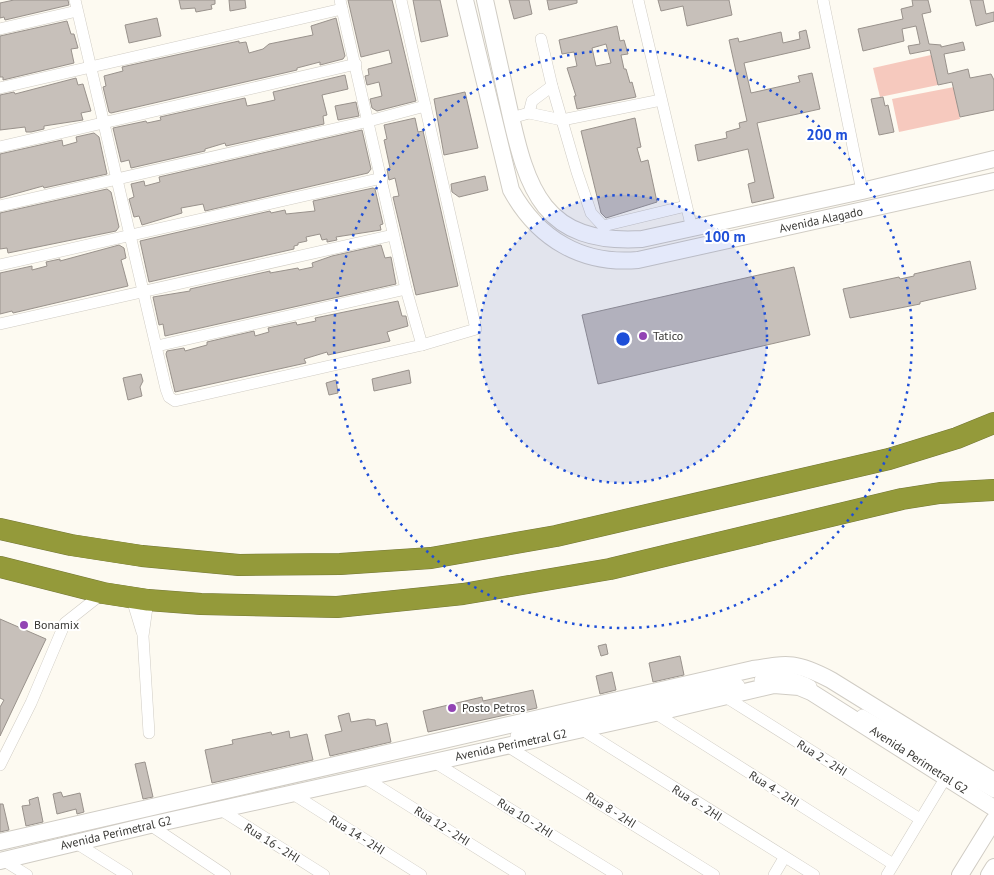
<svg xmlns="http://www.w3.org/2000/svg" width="994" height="875" font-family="'PT Sans',sans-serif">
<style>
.green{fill:#f6c9be}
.building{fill:#c7c0ba;stroke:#99928c;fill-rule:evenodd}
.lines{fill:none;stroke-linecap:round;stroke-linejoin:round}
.street-casing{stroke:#d0ccc4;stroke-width:12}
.secondary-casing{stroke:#d0ccc4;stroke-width:18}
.highway-casing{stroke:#747738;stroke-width:22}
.street{stroke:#fff;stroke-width:11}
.secondary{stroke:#fff;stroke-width:16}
.highway{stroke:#949a3a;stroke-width:21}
.ring{fill:none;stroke:#1d4ed8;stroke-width:2.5;stroke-dasharray:2.5 5}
.poi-dot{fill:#9244b4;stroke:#fff;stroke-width:2}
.labels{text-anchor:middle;stroke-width:4;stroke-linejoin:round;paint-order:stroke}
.street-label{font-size:12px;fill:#383734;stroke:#fff}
.poi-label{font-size:12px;fill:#383734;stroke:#fff;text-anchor:start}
.centre{fill:#1d4ed8;stroke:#fff;stroke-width:2.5}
.ring-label{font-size:15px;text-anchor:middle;font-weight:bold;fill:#1d4ed8;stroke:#fff;stroke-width:4;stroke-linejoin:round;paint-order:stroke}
</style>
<rect width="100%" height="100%" fill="#fdfaf1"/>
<!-- green -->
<g class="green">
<path d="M931,55L938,85L880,97L873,68Z"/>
<path d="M954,87L960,119L899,132L892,99Z"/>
</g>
<!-- building -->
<g class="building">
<path d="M14,0H68L69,5L5,20L4,17L0,18V3Z"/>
<path d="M179,0H215V4L211,5L212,9L196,12L195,8L181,9Z"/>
<path d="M229,0H245L246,8L230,11Z"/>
<path d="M348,0H392L416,101L377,111L372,108L370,99L382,96L379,82L367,85L365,76L369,75L368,69L392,63L389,50L361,57Z"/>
<path d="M413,0H440L448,36L421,42Z"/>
<path d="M509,0H529L532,14L514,19Z"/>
<path d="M547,0H577V3L549,10Z"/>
<path d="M658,0H729L732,15L687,26L683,6L661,11Z"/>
<path d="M912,0H928L931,12L922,14L929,44L941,45V47L963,42L965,50L944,54L948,74L968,69L970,78L991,74L994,80V110L960,117L952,82L938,85L930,50L910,54L908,46L920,44L916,26L902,29L904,41L863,51L858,29L903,19L901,9L913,6Z"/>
<path d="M970,0H983L986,14L994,12V21L976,26Z"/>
<path d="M157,18L161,36L129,43L125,25Z"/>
<path d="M336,18L345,56L343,59L320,65V62L297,68V70L111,113L109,112L103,87L106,86L104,76L123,71L122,67L239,41V43L246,42L249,53L263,49L269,44L313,35L311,26Z"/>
<path d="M67,21L71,34H74L78,48L71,49L74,63L3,80V77H0V36Z"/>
<path d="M617,26L620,41L624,40L628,54L621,55L624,69H626L630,83L632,82L636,97L577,109L574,96H576L567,68L577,66L574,52L562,54L559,40ZM606,44L611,63L596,66L592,48Z"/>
<path d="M806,30L810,48L744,63L751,93L800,82L798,76L812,73L820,109L757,123L774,198L752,203L748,184L755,182L748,149L698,161L695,145L727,138L726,132L740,128L739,123L747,121L729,40L738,38L739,42L781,32L783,43L800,39L799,32Z"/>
<path d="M345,75L348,89L322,95L327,115L323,116L324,124L226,146L225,143L205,149V151L131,168L129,160L121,162L113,128L146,121L147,123L161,120L160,117L245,98L247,106L257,104L275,100L273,92Z"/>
<path d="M76,78L78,85L83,84L91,111L81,113L83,120L44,126V129L31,132H26L25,127L0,130V95L14,92L15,94Z"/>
<path d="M465,92L478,148L444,155L434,99Z"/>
<path d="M883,97L885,106L888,105L894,132L879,135L871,99Z"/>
<path d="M356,102L359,116L338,120L335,106Z"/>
<path d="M415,118L418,132L423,131L458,286L416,295L393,197L399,196L395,178L389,180L387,169L390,168L384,140L387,139L384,125Z"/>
<path d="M635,118L641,147L637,148L641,162L648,160L657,202L606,218L601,213L581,131Z"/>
<path d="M362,130L371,169L368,173L205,211L203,204L181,208L182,213L142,225L139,216L134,217L129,199L134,197L131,184L144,181L145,186L160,182L159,177Z"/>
<path d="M94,133L99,137L107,174L44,188L43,186L0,198V154L62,140L63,146L77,142L76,137Z"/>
<path d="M485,176L488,190L459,197L452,192L451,184Z"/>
<path d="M373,188L375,189L383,224L380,225L381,230L336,237L337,240L327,242V239L322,240L320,234L306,237L307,241L298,243V245L294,246V249L149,282L140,241L270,211L271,213L285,210L286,214L315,211L313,201Z"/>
<path d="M107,189L111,192L119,227L116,231L8,253L7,248L0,249V213Z"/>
<path d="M119,245L124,248L126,258L121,260L128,286L13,313L12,311L0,314V273L32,266V270L47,266L46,262L60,259V261Z"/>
<path d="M381,245L385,258L391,257L396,284L165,336L163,324L159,325L153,297L190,291V289L270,271V273L298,268L299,270L313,267L312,263L332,256Z"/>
<path d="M970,261L976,289L920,302V304L850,318L843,289L899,277L900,279L914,276V274Z"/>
<path d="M794,267L810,335L598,384L582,315Z"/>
<path d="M398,301L402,316H406L408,326L387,332L390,341L328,355L327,352L304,359L306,363L175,392L166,354L167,351L184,348L185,351L207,345V342L254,331L255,336L269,332L268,328L296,322L297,325L316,321L315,318Z"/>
<path d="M409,370L411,383L374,391L372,379Z"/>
<path d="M141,374L143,381L140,387L142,396L128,400L123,378Z"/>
<path d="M336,380L338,393L329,395L326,383Z"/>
<path d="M0,619L46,639L0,736V707L4,700L0,698Z"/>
<path d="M606,644L608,654L601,656L598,646Z"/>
<path d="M680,656L684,675L653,682L649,663Z"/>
<path d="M612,672L616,690L600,694L596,676Z"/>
<path d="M533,690L537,708L428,732L423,711L482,697L483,701Z"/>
<path d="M349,713L351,722L368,719L375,720L376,726L387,723L391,742L330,756L325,735L342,731L338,716Z"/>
<path d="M289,731L290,738L307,734L313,760L212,783L205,750L233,744L232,740L271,732L272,735Z"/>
<path d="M145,762L153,797L143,799L135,764Z"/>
<path d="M61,792L63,797L80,793L84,812L77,814L76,809L57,814L53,794Z"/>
<path d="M38,797L43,822L26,826L22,806L30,805L29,800Z"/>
<path d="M0,804H3L9,830L0,832Z"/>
</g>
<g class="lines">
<defs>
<g id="street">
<path d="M75,0L166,389L169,397L175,401L422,345L406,289L340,0"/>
<path d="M401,0L476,329L422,345"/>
<path d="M638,0L692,229"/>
<path d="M823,0L862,191"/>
<path d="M0,29L77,11"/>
<path d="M541,39L552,86L577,172L591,213L603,226L605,239"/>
<path d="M0,88L342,9"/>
<path d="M529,113L532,101L552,86"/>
<path d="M511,118L529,113L562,120L661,100"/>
<path d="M0,147L356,64"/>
<path d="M0,206L369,121L425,106"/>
<path d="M603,226L686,206"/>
<path d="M0,265L382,178"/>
<path d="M0,324L393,235"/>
<path d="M157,346L406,289"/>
<path d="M131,596L142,632"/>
<path d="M148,600L143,636L149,733"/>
<path d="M760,680C780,676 793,675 811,686"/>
<path d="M724,696L920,819"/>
<path d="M655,713L893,864"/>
<path d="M862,715L994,792"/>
<path d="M581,729L814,875"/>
<path d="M516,736L739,685"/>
<path d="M507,746L714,875"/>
<path d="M434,762L617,875"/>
<path d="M0,765L31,703L65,623L103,593"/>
<path d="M365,778L520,875"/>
<path d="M293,794L421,875"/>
<path d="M221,810L324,875"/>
<path d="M150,825L225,875"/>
<path d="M76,843L127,875"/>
<path d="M3,860L27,875"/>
<path d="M774,875L784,858"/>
<path d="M887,875L946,777"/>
</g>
<g id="secondary">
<path d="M465,0L511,190C538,239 582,265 638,260L994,181"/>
<path d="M485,0C493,36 501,72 509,108C527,190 543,245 642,239L862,191L994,159"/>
<path d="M0,842L753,669C789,663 797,662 831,680L994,781"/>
<path d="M0,861L150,825L655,713L774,685L799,687L811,692L994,808"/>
<path d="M960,875L994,820"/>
<path d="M989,875L994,867"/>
</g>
<g id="highway">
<path d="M0,529L71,545L142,556L239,565L340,564L431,558L556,536L889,459L957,438L994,423"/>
<path d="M0,567L103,593L148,600L201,604L337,607L463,594L610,569L902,499L940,493L994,490"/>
</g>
</defs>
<!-- street casing -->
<use href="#street" class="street-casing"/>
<!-- secondary casing -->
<use href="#secondary" class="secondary-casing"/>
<!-- highway casing -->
<use href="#highway" class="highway-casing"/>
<!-- street -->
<use href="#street" class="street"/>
<!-- secondary -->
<use href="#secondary" class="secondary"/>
<!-- highway -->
<use href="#highway" class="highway"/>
</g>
<!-- distance rings -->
<circle cx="623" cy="339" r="144" fill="#1d4ed8" fill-opacity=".12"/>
<g class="ring">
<circle cx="623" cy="339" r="144"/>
<circle cx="623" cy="339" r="289"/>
</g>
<!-- markers -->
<g class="poi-dot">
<circle cx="643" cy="336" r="5"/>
<circle cx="24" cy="625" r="5"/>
<circle cx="452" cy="708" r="5"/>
</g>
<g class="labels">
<!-- street labels -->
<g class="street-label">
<text transform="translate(821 220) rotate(-12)" y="4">Avenida Alagado</text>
<text transform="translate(511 745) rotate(-12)" y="4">Avenida Perimetral G2</text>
<text transform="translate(822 758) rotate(32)" y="4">Rua 2 - 2HI</text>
<text transform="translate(919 760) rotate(33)" y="4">Avenida Perimetral G2</text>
<text transform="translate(774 789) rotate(32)" y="4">Rua 4 - 2HI</text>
<text transform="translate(697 803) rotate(32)" y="4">Rua 6 - 2HI</text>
<text transform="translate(611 810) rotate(32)" y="4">Rua 8 - 2HI</text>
<text transform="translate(525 818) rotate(32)" y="4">Rua 10 - 2HI</text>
<text transform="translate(442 826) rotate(32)" y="4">Rua 12 - 2HI</text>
<text transform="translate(116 833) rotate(-13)" y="4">Avenida Perimetral G2</text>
<text transform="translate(357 835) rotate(32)" y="4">Rua 14 - 2HI</text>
<text transform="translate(272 843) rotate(32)" y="4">Rua 16 - 2HI</text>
</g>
<!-- poi labels -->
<g class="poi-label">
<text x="653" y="340">Tatico</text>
<text x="34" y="629">Bonamix</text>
<text x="462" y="712">Posto Petros</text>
</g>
</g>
<circle cx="623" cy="339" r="8" class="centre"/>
<g class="ring-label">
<text x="827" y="140">200 m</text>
<text x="725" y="242">100 m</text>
</g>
</svg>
